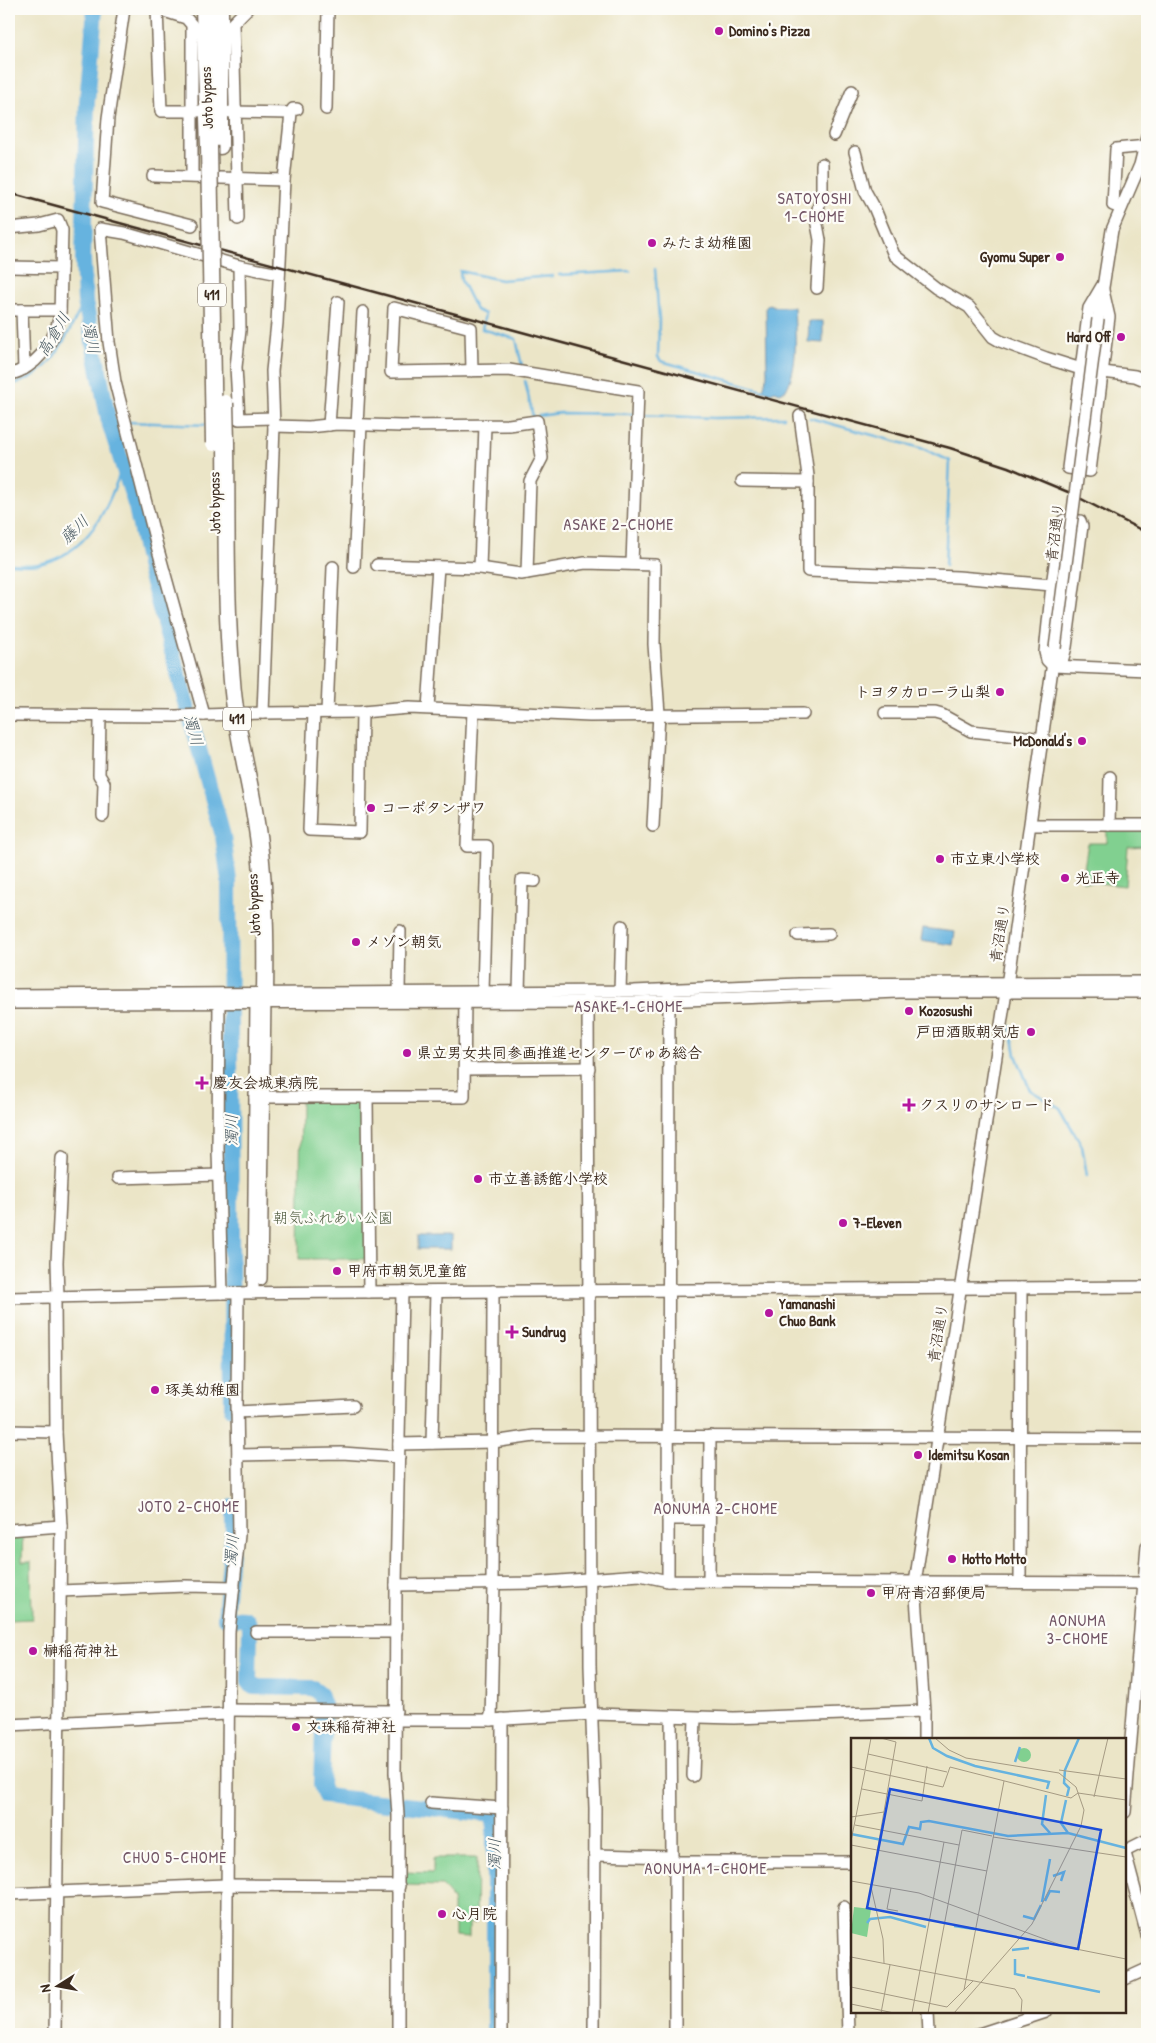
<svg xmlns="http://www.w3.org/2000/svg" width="1156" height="2043" font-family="'Patrick Hand','Klee One',sans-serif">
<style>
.green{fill:#81d090;stroke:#5e7d57}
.water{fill:#66b3df;stroke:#506e7e}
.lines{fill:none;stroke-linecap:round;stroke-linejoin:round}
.stream{stroke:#66b3df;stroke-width:2.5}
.river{stroke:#66b3df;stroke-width:16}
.minor-casing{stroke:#796b59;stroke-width:14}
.highway-casing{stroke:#796b59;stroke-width:19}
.minor{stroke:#fff;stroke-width:11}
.highway{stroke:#fff;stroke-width:16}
.rail{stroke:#3b2a1e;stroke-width:2.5}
.minor-bridge-casing{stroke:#796b59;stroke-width:14;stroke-linecap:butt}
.highway-bridge-casing{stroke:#796b59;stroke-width:19;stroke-linecap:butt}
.minor-bridge{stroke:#fff;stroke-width:11}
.highway-bridge{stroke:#fff;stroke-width:16}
.poi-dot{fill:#b5179e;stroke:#fdfcf7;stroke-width:2}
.labels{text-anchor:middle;stroke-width:4.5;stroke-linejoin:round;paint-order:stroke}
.shield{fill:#fdfcf7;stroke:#75695f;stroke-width:1}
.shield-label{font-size:14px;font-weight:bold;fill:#3b2a1e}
.poi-label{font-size:15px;font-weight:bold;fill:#3b2a1e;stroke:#fdfcf7;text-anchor:start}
.street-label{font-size:15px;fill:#3b2a1e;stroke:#fdfcf7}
.park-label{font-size:15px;fill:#505c40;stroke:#fdfcf7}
.neighbourhood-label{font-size:16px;letter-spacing:1px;fill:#725565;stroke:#fdfcf7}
.water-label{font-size:16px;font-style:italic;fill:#4a5a62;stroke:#fdfcf7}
.inset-river{fill:none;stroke:#66b3df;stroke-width:2.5}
.inset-road{fill:none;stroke:#a59a83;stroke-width:1}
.view{fill:#1d4ed8;fill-opacity:0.15;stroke:#1d4ed8;stroke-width:2.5}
.inset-edge{fill:none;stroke:#3b2a1e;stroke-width:2.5}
</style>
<rect width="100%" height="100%" fill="#fdfcf7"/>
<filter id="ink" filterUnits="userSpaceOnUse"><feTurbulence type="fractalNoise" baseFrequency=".02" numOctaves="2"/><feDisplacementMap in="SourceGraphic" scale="10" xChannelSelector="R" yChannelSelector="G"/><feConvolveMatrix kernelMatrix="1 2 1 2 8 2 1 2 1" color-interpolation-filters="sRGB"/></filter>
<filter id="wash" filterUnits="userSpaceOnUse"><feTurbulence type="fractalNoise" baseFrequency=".0096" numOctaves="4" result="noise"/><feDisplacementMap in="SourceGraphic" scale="20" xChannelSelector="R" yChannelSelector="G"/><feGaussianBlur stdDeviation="1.12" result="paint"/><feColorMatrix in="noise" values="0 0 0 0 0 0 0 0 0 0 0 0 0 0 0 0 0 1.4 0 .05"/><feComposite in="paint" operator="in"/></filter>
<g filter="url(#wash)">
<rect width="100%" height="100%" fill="#ebe5c7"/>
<!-- green -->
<g class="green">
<path d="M1147,828V846L1128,847L1125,886L1082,881L1088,843H1107V829Z"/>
<path d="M301,1101H362L366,1259H299Z"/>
<path d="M23,1529L22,1562H31L32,1619L9,1620V1530Z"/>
<path d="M433,1858H477L476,1923H469V1937L455,1936V1924L453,1923V1899L450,1898L449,1893L442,1886L404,1885L403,1872L433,1873Z"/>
</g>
<!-- water -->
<g class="water">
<path d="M770,304L776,307H794C795,334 799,366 786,390L780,393L775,391L770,393L763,390L767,375L766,307Z"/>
<path d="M809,321H823V343L808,342Z"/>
<path d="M923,928L955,932L953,945L921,940Z"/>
<rect x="418" y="1236" width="33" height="13"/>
</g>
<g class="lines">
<!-- stream -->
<g class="stream">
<path d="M655,269L659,319L658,357L661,361L763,390"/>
<path d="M559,275L630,271"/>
<path d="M522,366L516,339L482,329L485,314L476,310L461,280L460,271L501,280L553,276"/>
<path d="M525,381L533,417"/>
<path d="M9,385C54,377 65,336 85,301"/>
<path d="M640,415L714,418L784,417"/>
<path d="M538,416L560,413L635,414"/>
<path d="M810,418L924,449L950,461L945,566"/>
<path d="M109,422H123"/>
<path d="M128,422L208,425"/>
<path d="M9,564C19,564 30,566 39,564C88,554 108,509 122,467"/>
<path d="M1011,1026L1016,1055L1030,1090L1060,1108L1082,1146L1087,1176"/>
</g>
<!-- river -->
<g class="river">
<path d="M95,9L87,102L83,259L85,301L109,422L136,507L148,565L223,836L229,881L232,1408"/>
<path d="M233,1507V1528L225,1618L244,1619L248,1621L250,1627L249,1682L253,1687L313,1688L320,1693L324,1705L321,1785L325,1796L494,1815V2034"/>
</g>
</g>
</g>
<g filter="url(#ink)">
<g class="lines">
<defs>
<g id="minor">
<path d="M124,9L108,118L102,202L192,225"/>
<path d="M157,9L161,111H198"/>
<path d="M158,9L186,18L192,25V176"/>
<path d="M326,109L328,9"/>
<path d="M230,112L291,113"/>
<path d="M834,135L852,91"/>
<path d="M855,152L865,191L874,207L894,255L936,288L969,307L993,337L1000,341L1046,358L1081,369"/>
<path d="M153,176L284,180"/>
<path d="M1121,208L1113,205L1116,149L1147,146"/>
<path d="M238,219L233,23L247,9"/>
<path d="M9,228L39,225L58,220L62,230L60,316C53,344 37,367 9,375"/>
<path d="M239,266L240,330L236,367L239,419L273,418"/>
<path d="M9,267L61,268"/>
<path d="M1102,286L1109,317L1090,471L1068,468L1089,308Z"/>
<path d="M817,288L820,240L816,219L822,190V164"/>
<path d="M9,310H60"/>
<path d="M22,310L24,369"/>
<path d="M1098,319L1112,230L1140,165L1147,137"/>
<path d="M472,371L471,328L394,308L391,372L509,370L638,391L632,564"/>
<path d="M1103,372L1135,376L1147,381"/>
<path d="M800,416L808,476V571L958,577L1052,585L1045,652L1047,660L1053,666L1147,670"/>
<path d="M329,425L338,302"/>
<path d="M357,425L363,312"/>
<path d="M274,426L309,427L337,424L401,426L509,425L537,421L542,458L530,481L527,573"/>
<path d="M742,481L808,482"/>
<path d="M377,565L480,568L521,574L585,563L655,565L654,644L659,714L653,826"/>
<path d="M354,567L361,425"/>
<path d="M480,568L485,425"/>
<path d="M1052,585L1061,523L1064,520L1080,521L1082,526L1066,647L1063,658L1053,666"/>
<path d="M428,708L438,567"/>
<path d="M473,711L467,846H487L483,992"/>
<path d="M327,712L333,567"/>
<path d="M263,713L274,426L272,371L277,323L284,180L291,113L293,109H297"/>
<path d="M314,713L309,830L360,832L362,712"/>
<path d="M885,713H935L942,715L971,731L1044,739"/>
<path d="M9,715L176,716L263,713L362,712L409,708L590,716L803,714"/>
<path d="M204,715L157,546L115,382L109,342L100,229L124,233L239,266L279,274"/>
<path d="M100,716L99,775L104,783L103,816"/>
<path d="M1031,825H1147"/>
<path d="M1109,825L1110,777"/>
<path d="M798,935L829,934"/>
<path d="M620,991L622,926"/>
<path d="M399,992L400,931"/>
<path d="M519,992L522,880L535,881"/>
<path d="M9,995L633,991L799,984L1147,982"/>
<path d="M219,996L218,1151L222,1293"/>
<path d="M588,996L590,1666L595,1808L594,2034"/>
<path d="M9,1003L634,1002L899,992H1147"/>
<path d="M465,1069L589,1068"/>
<path d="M255,1097H464L465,995"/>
<path d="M367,1097L369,1292"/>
<path d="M118,1178L219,1175"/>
<path d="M261,1279L265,998"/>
<path d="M253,1293L256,997"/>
<path d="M9,1298L222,1293L1147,1287"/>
<path d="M58,1298L57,1262L62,1158"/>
<path d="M237,1412L353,1406"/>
<path d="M9,1431L56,1432"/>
<path d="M432,1443L436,1292"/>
<path d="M399,1444L493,1442L534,1436L1147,1438"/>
<path d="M238,1455L342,1453L399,1457"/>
<path d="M668,1519H709"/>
<path d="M9,1530L61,1526"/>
<path d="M668,1581L669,994"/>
<path d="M709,1581L710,1436"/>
<path d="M1020,1582L1021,1288"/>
<path d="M492,1584L493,1291"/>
<path d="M396,1585L532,1583L640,1575L668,1581L1147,1583"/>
<path d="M60,1591L185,1586L234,1587"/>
<path d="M256,1632H396"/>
<path d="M228,1710L396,1711"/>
<path d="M671,1717L672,1857L675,1862V2034"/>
<path d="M396,1720H491L593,1714L734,1718L924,1711"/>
<path d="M491,1720L494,1584"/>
<path d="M9,1725L227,1714"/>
<path d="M924,1739V1711L915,1583L1006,992L1055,648"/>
<path d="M693,1776L695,1718"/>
<path d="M431,1803L502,1808"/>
<path d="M1125,1812L1147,1546"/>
<path d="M1125,1851L1147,1840"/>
<path d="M1125,1853L1147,1935"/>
<path d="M595,1855L672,1857"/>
<path d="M675,1862H852"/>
<path d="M9,1894L224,1885L399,1886"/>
<path d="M844,1907L848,2034"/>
<path d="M1125,1979L1147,1969"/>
<path d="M928,2012L929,2034"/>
<path d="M55,2034L61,1526L56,1432L55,1298"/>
<path d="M226,2034L229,1632L239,1535L237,1402L238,1293"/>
<path d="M398,2034V1815L395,1773L396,1585L402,1292"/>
<path d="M501,2034L502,1719"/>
<path d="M979,2034L1046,2012"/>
</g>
<g id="highway">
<path d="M204,9L209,146"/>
<path d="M220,9V146"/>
<path d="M226,443C227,522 225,602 232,681C235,727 248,771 255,816C265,875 266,934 265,994"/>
</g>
</defs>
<!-- minor casing -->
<use href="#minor" class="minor-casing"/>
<!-- highway casing -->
<use href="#highway" class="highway-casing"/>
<!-- minor -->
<use href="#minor" class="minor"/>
<!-- highway -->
<use href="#highway" class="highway"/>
<!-- rail -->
<path class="rail" d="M9,193L950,448L1008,467L1068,492L1147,533"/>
<defs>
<path id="minor-bridge" d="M1055,648L1098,319"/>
<g id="highway-bridge">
<path d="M209,146L214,443"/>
<path d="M225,403L226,443"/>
</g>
</defs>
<!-- minor-bridge casing -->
<use href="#minor-bridge" class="minor-bridge-casing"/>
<!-- highway-bridge casing -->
<use href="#highway-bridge" class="highway-bridge-casing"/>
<!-- minor-bridge -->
<use href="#minor-bridge" class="minor-bridge"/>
<!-- highway-bridge -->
<use href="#highway-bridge" class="highway-bridge"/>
</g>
</g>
<!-- markers -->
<g class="poi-dot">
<circle cx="719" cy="31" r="5"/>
<circle cx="652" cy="243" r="5"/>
<circle cx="1060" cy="257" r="5"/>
<circle cx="1121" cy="337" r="5"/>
<circle cx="1000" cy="692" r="5"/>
<circle cx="1082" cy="741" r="5"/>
<circle cx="371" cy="808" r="5"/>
<circle cx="940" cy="859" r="5"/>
<circle cx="1065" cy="878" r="5"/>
<circle cx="356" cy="942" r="5"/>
<circle cx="909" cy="1011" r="5"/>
<circle cx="1031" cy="1032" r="5"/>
<circle cx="407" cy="1053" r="5"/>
<path d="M199.5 1075.5h5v5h5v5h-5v5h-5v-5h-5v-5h5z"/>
<path d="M906.5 1097.5h5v5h5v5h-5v5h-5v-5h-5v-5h5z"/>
<circle cx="478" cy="1179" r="5"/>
<circle cx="843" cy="1223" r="5"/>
<circle cx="337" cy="1271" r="5"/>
<circle cx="769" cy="1313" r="5"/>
<path d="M509.5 1324.5h5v5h5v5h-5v5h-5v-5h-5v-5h5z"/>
<circle cx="155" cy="1390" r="5"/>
<circle cx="918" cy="1455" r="5"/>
<circle cx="952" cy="1559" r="5"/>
<circle cx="871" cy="1593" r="5"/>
<circle cx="33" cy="1651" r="5"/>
<circle cx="296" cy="1727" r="5"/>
<circle cx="442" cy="1914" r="5"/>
</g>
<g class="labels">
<!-- shield labels -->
<g class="shield">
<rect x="198" y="283.5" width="28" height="23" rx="4"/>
<rect x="223" y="707.5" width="28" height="23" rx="4"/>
</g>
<g class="shield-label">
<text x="212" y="300">411</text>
<text x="237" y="724">411</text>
</g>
<!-- poi labels -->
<g class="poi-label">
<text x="729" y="36">Domino's Pizza</text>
<text x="662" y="248">みたま幼稚園</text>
<text x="1050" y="262" text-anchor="end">Gyomu Super</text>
<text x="1111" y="342" text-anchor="end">Hard Off</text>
<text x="990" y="697" text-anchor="end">トヨタカローラ山梨</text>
<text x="1072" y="746" text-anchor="end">McDonald's</text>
<text x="381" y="813">コーポタンザワ</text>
<text x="950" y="864">市立東小学校</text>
<text x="1075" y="883">光正寺</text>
<text x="366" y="947">メゾン朝気</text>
<text x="919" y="1016">Kozosushi</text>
<text x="1021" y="1037" text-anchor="end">戸田酒販朝気店</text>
<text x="417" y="1058">県立男女共同参画推進センターぴゅあ総合</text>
<text x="213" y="1088">慶友会城東病院</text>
<text x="919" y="1110">クスリのサンロード</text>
<text x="488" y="1184">市立善誘館小学校</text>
<text x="853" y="1228">7-Eleven</text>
<text x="347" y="1276">甲府市朝気児童館</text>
<text x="779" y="1309">Yamanashi<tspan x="779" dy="17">Chuo Bank</tspan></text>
<text x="522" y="1337">Sundrug</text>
<text x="165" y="1395">琢美幼稚園</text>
<text x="928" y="1460">Idemitsu Kosan</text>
<text x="962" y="1564">Hotto Motto</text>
<text x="881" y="1598">甲府青沼郵便局</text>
<text x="43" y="1656">榊稲荷神社</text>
<text x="306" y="1732">文珠稲荷神社</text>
<text x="452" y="1919">心月院</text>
</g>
<!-- street labels -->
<g class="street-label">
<text transform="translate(207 98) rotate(-92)" y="5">Joto bypass</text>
<text transform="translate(215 503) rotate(-91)" y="5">Joto bypass</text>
<text transform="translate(1055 532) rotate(-83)" y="5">青沼通り</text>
<text transform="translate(254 905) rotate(-93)" y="5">Joto bypass</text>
<text transform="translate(1000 933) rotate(-81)" y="5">青沼通り</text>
<text transform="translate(938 1333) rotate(-81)" y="5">青沼通り</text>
</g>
<!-- park labels -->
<g class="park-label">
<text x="333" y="1223">朝気ふれあい公園</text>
</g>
<!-- neighbourhood labels -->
<g class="neighbourhood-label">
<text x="815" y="204">SATOYOSHI<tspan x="815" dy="18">1-CHOME</tspan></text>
<text x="619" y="530">ASAKE 2-CHOME</text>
<text x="629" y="1012">ASAKE 1-CHOME</text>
<text x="189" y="1512">JOTO 2-CHOME</text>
<text x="716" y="1514">AONUMA 2-CHOME</text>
<text x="1078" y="1626">AONUMA<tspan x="1078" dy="18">3-CHOME</tspan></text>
<text x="175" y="1863">CHUO 5-CHOME</text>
<text x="706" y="1874">AONUMA 1-CHOME</text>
</g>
<!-- water labels -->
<g class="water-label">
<text transform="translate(53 334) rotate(-59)" y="6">高倉川</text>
<text transform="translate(92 338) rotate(79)" y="6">濁川</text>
<text transform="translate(74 529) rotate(-44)" y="6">藤川</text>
<text transform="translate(194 730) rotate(75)" y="6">濁川</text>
<text transform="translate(231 1130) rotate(-90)" y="6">濁川</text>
<text transform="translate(231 1550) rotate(-85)" y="6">濁川</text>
<text transform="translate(494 1854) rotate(-90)" y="6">濁川</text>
</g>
</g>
<!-- overview -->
<g transform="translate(851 1738)">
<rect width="275" height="275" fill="#ebe5c7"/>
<path d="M166 17a7 7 0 1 1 14 0a7 7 0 1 1-14 0ZM3,169L20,171L16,199L0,195Z" fill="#81d090"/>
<path class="inset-river" d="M78,0L82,10L96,18L124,28L198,44L196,51M164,24L169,9M195,57L191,86L199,95M216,58L218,50L213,45L214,32L228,0M215,62L210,85L217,95M0,96L52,106L58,89L69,91L70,84L78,83L157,98L217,95L275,110M202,138L213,134L210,143M194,163L199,153L209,154M191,164L199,121M172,178L183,181L190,167M16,185L19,181L39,179L75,189M103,188L123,191M161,212L178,210M164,221V236L174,238M176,239L249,254"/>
<path class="inset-road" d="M30,0L45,4L20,149L32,201L33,225M84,0L98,12L115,20L208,35L225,49L233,72L230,88L181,186L103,275M17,16L96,34M0,29L92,49L99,29L220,60L227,55L275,62M14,32L20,0M208,32L275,41M11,51L71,63L76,28M243,59L257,0M0,79L33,74M4,87L108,107M142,99L275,119M0,103L14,33M0,107L136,133M0,143L68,155L215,209L275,221M40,150L36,171L47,173M228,211L246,114M0,219L164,251L171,262L170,275M84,236L111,92L141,98M0,249L96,269L122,243M113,252L153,43M0,266L43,275M30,275L39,227M61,275L93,104M77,275L84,236"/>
<path class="view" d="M39,51L250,92L227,211L16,170Z"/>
<rect width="275" height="275" class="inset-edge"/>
</g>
<!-- margin -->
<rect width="1156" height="2043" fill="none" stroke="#fdfcf7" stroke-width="30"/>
<!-- north arrow -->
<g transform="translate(58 1986) rotate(259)" stroke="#fdfcf7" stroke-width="4" paint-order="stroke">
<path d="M0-4L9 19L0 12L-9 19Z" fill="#3b2a1e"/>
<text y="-8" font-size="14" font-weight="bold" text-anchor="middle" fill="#3b2a1e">N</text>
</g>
</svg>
